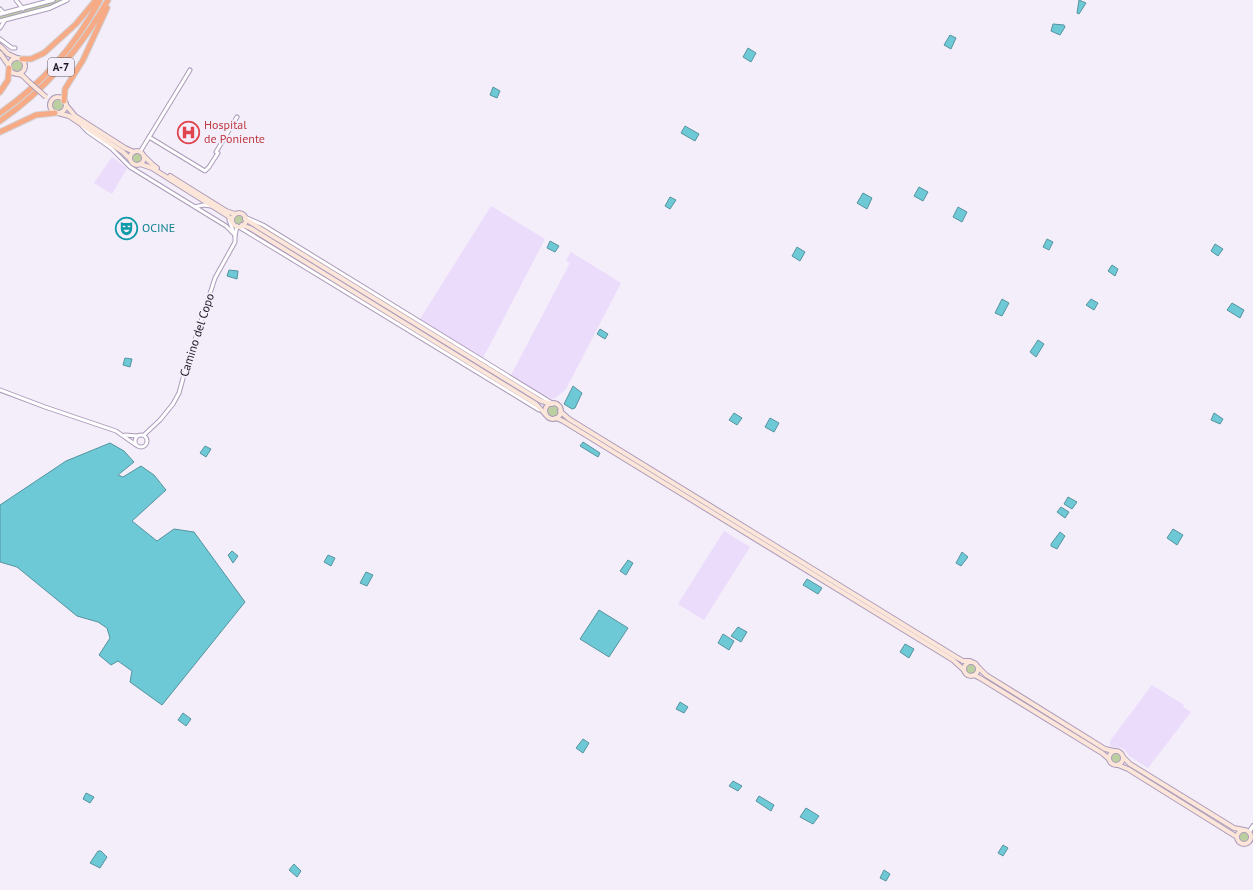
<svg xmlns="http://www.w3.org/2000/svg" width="1253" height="890" font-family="'PT Sans',sans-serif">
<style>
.built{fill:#ecdcfc}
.green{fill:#bccfa1}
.water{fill:#6cc9d5;stroke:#5594a0}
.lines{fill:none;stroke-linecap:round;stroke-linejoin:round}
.minor-casing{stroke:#ab9bba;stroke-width:5}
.tertiary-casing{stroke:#ab9bba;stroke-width:5.5}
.secondary-casing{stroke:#ab9bba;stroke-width:6}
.motorway-casing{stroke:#d2d1d3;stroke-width:7}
.minor{stroke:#fff;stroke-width:3}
.tertiary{stroke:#fff;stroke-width:3.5}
.secondary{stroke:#fce6da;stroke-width:4}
.motorway{stroke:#f6aa85;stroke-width:5}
.secondary-bridge-casing{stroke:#ab9bba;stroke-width:6;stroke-linecap:butt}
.secondary-bridge{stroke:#fce6da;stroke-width:4}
.labels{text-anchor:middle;stroke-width:4;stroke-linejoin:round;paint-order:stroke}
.shield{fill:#f4edfa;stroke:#5f5964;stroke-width:1}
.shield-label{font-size:11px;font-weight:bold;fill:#1f1924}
.health-label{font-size:12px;fill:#be3a42;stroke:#f4edfa;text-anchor:start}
.culture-label{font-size:12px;fill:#0d838f;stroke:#f4edfa;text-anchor:start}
.street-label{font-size:12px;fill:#1f1924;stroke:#f4edfa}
</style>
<rect width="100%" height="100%" fill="#f4edfa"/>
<!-- built -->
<g class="built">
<path d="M112,157L127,168L112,194L94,183Z"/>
<path d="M491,206L545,239L483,358L420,319Z"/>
<path d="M571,252L621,283L566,389L554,399H552L541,394L511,375L570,263L566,260Z"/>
<path d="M724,531L750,547L704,620L678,604Z"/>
<path d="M1152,685L1184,705L1183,707L1191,712L1148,768L1129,756L1125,750L1120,747L1117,748L1110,746V741Z"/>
</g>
<!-- green -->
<g class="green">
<path d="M55,0H65L50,7L0,20V15Z"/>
<circle cx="17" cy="66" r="7"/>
<circle cx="58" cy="105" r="6"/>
<circle cx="137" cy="158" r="6"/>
<circle cx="238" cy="219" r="6"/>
<circle cx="553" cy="411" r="7"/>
<circle cx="971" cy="669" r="6"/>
<circle cx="1116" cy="758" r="6"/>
<circle cx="1244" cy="837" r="6"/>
</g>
<!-- water -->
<g class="water">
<path d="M1079,0L1086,3L1079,14L1077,13Z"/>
<path d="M1053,24L1064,25L1065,27L1060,35L1051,31Z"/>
<path d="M950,35L956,38L951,49L944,45Z"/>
<path d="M748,48L756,53L751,62L743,57Z"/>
<path d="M493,87L500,91L497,98L490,95Z"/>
<path d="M685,126L699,134L695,141L681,133Z"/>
<path d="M919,187L928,192L923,201L914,196Z"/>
<path d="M863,193L872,198L867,209L857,203Z"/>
<path d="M670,197L676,200L670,209L665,206Z"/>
<path d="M958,207L967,212L962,222L953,217Z"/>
<path d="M1047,239L1053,242L1049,250L1043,247Z"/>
<path d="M550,241L559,246L555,252L547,248Z"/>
<path d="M1215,244L1223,249L1218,256L1211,251Z"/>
<path d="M797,247L805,252L800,261L792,256Z"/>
<path d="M1112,265L1118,269L1115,276L1108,271Z"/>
<path d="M229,270L238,271L237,279L227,276Z"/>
<path d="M1002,299L1009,303L1002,316L995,313Z"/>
<path d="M1091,299L1098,303L1094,310L1086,305Z"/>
<path d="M1232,303L1244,310L1240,318L1227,310Z"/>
<path d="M600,329L608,334L605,339L597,334Z"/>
<path d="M1038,340L1044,344L1036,357L1030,352Z"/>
<path d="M125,358L132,359L130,367L123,365Z"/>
<path d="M573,386L582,393L575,408L572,409L564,404Z"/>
<path d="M734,413L742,418L737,425L729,420Z"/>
<path d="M1214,413L1223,419L1220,424L1211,420Z"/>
<path d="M770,418L779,423L774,432L765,427Z"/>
<path d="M583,442L600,453L598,457L580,446Z"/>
<path d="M110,443L124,451L134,462L118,475L123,477L141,466L154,475L166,490L132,521L157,541L174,529L194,532L245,602L162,705L130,682L132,671L118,661L111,665L99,655L110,638L107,628L98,622L77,616L17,567L0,562V505L66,461Z"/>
<path d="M205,446L211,449L206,457L200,453Z"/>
<path d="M1068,497L1077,502L1072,509L1064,504Z"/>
<path d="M1061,507L1069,512L1065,518L1057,512Z"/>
<path d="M1173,529L1183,535L1177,545L1167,538Z"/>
<path d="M1060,532L1065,536L1057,549L1051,546V544Z"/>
<path d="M232,551L238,556L233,563L228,555Z"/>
<path d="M962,552L968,557L961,566L956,563Z"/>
<path d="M328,555L335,558L331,566L324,562Z"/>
<path d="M628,560L633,563L626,575L620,571Z"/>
<path d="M366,572L373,575L367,586L360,583Z"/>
<path d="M807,579L822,588L818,594L803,585Z"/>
<path d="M599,610L628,628L609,657L580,639Z"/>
<path d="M738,627L747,632L741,642L731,636Z"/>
<path d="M723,634L734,641L729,650L718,643Z"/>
<path d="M905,644L914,649L909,658L900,652Z"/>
<path d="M680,702L688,707L684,713L676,709Z"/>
<path d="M183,713L191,719L186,726L178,720Z"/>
<path d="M583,739L589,743L583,753L576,748Z"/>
<path d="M733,781L742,786L738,791L729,786Z"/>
<path d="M86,793L94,797L90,803L83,799Z"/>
<path d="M759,796L774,805L771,811L756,801Z"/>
<path d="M806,808L819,816L813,824L800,817Z"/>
<path d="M1003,845L1008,848L1003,856L998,853Z"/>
<path d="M98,851H101L107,857L100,868L90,863Z"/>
<path d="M294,864L301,871L297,877L289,870Z"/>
<path d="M884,870L890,874L886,881L880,878Z"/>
</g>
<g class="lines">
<defs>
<g id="minor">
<path d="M16,0L23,9"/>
<path d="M0,9L4,13"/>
<path d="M0,28L5,20"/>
<path d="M0,39L12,48H15"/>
<path d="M82,126L88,132L111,148L130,167L226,226L233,233"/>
<path d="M149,137L205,171L209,167L218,153L216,152L237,117"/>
<path d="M140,152L190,70"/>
<path d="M195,207L203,205L211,206"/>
<path d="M245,217L263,225L552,403"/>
<path d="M239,227L539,410"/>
<path d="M235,236L237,226"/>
<path d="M0,390L45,407L116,431L136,445"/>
<circle cx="141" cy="441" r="6"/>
<path d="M125,435L137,436"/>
<path d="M144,435L160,420L173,404L179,393L185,371L215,278L235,242V236L229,220"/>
</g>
<g id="tertiary">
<path d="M0,14L53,0"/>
<path d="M0,21L50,8L67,0"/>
<path d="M1249,832L1253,826"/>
</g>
<g id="secondary">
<path d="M0,46L8,54L17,58"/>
<path d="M0,53L9,66"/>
<circle cx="17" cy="66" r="8"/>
<path d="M18,74L22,75L28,81"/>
<circle cx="58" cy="105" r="8"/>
<path d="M66,105L75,116L125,148L134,152"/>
<path d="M58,113L69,116L123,152L130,159"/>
<circle cx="137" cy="158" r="7"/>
<path d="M144,156L152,164L157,168"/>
<path d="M140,164L152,168L228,216L232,221"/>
<path d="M170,176L226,211L235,214"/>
<circle cx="239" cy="220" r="7"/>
<path d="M245,219L541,401L552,404"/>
<path d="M242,225L250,228L536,404L546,415"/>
<circle cx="553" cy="411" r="8"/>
<path d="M560,411L569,419L956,657L963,661H970"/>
<path d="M556,418L563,421L953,660L964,670"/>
<circle cx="971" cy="669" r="7"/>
<path d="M978,667L986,675L1105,749L1114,751"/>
<path d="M974,675L980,678L1102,753L1109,759"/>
<circle cx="1116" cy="758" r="7"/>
<path d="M1123,757L1130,764L1234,828L1244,830"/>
<path d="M1118,765L1128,769L1237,837"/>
<circle cx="1244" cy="837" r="7"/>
</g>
<g id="motorway">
<path d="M22,59H31L44,53L76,24L96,0"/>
<path d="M0,92L8,80L9,68"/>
<path d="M64,101L65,89L83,60L107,8"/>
<path d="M0,113C42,84 76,44 100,0"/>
<path d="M0,121C45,90 81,48 108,0"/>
<path d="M0,132L36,115L55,113"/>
</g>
</defs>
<!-- minor casing -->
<use href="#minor" class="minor-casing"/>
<!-- tertiary casing -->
<use href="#tertiary" class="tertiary-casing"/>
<!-- secondary casing -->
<use href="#secondary" class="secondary-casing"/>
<!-- motorway casing -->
<use href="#motorway" class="motorway-casing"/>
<!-- minor -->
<use href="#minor" class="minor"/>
<!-- tertiary -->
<use href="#tertiary" class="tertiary"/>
<!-- secondary -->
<use href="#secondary" class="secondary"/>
<!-- motorway -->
<use href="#motorway" class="motorway"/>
<defs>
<path id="secondary-bridge" d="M28,81L46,97"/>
</defs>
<!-- secondary-bridge casing -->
<use href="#secondary-bridge" class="secondary-bridge-casing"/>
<!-- secondary-bridge -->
<use href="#secondary-bridge" class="secondary-bridge"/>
</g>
<!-- icons -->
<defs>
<symbol id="hospital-ring" viewBox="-11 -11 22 22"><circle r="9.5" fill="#f4edfa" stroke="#e0444e" stroke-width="1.5"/><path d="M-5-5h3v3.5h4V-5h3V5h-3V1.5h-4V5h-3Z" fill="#e0444e"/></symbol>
<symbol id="theatre-ring" viewBox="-11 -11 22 22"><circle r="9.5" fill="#f4edfa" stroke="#0f9aa8" stroke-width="1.5"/><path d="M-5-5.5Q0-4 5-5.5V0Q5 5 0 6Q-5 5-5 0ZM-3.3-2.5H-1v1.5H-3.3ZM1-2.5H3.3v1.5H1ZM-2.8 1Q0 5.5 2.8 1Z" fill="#0f9aa8"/></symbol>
</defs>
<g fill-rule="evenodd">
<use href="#hospital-ring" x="176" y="120" width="25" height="25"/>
<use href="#theatre-ring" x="114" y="216" width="25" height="25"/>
</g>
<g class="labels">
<!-- shield labels -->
<rect class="shield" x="48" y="58" width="26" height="18" rx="3"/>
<g class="shield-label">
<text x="61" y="71">A-7</text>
</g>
<!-- health labels -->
<g class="health-label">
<text x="204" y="129">Hospital<tspan x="204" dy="14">de Poniente</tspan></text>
</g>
<!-- culture labels -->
<g class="culture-label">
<text x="142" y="232">OCINE</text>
</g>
<!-- street labels -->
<g class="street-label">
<text transform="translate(197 335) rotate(-72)" y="4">Camino del Copo</text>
</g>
</g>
</svg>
